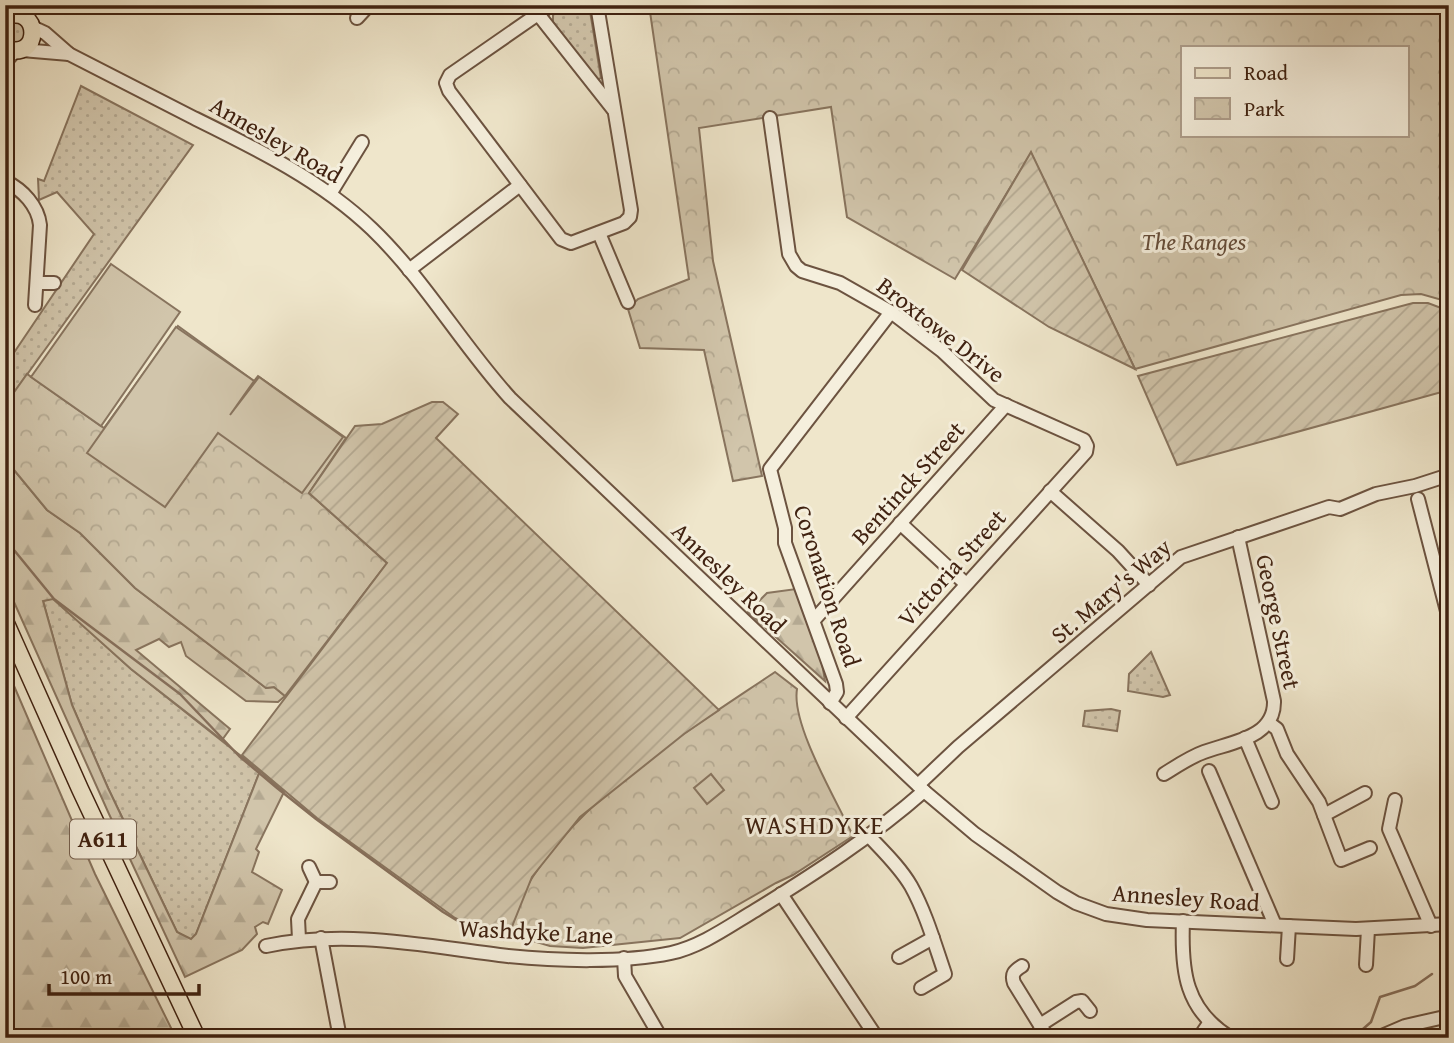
<svg xmlns="http://www.w3.org/2000/svg" width="1454" height="1043" font-family="'Gentium Book Plus',serif">
<style>
.grass{fill:url(#grass-dots);stroke:#88745e;stroke-width:2}
.forest{fill:url(#forest-firs);stroke:#88745e;stroke-width:2}
.park{fill:url(#park-crowns);stroke:#88745e;stroke-width:2;fill-rule:evenodd}
.garden{fill:url(#garden-furrows);stroke:#88745e;stroke-width:2}
.pitch{fill:#d1c5ab;stroke:#88745e;stroke-width:2}
.lines{fill:none;stroke-linecap:round;stroke-linejoin:round}
.stream{stroke:#866f5b;stroke-width:2.5}
.minor-casing{stroke:#6c5340;stroke-width:16}
.major-casing{stroke:#402211;stroke-width:19}
.minor{stroke:#f5efdd;stroke-width:12}
.major{stroke:#efe6cb;stroke-width:16}
.labels{text-anchor:middle;stroke-width:6;stroke-linejoin:round;paint-order:stroke}
.shield{fill:#f5efdd;stroke:#76604e;stroke-width:2}
.shield-label{font-size:23px;font-weight:bold;fill:#402211}
.street-label{font-size:24px;fill:#402211;stroke:#f5efdd}
.park-label{font-size:24px;font-style:italic;fill:#644b38;stroke:#f5efdd}
.neighbourhood-label{font-size:26px;letter-spacing:2px;fill:#402211;stroke:#f5efdd}
</style>
<defs>
<pattern id="grass-dots" width="8" height="8" patternUnits="userSpaceOnUse" patternTransform="scale(1.75)"><rect width="8" height="8" fill="#d1c5ab"/><path d="M2 2h.1M6 6h.1" fill="none" stroke="#b4a992" stroke-width="1.8" stroke-linecap="round"/></pattern>
<pattern id="forest-firs" width="22" height="20" patternUnits="userSpaceOnUse" patternTransform="scale(1.75)"><rect width="22" height="20" fill="#d1c5ab"/><path d="M5 1l3.5 6h-7zM16 11l3.5 6h-7z" fill="#b4a992"/></pattern>
<pattern id="park-crowns" width="20" height="18" patternUnits="userSpaceOnUse" patternTransform="scale(1.75)"><rect width="20" height="18" fill="#d1c5ab"/><path d="M2 6a3 3 0 1 1 6 0M12 15a3 3 0 1 1 6 0" fill="none" stroke="#b4a992"/></pattern>
<pattern id="garden-furrows" width="10" height="10" patternUnits="userSpaceOnUse" patternTransform="scale(1.75)"><rect width="10" height="10" fill="#d1c5ab"/><path d="M-1 1l2-2M0 10L10 0M9 11l2-2" fill="none" stroke="#b4a992"/></pattern>
</defs>
<rect width="100%" height="100%" fill="#efe6cb"/>
<filter id="stains"><feTurbulence type="fractalNoise" baseFrequency=".00286" numOctaves="4"/><feColorMatrix values="0 0 0 0 .2 0 0 0 0 .09 0 0 0 0 .02 0 0 0 .5 -.17"/></filter>
<radialGradient id="worn" r=".72"><stop offset=".6" stop-color="#630" stop-opacity="0"/><stop offset="1" stop-color="#630" stop-opacity=".3"/></radialGradient>
<!-- grass -->
<g class="grass">
<path d="M570,5H589L601,78L597,80L553,22V15Z"/>
<path d="M21,22L27,33L21,44L5,42V24Z"/>
<path d="M81,86L193,145L5,405V366L94,234L57,192L39,200L38,179L44,181Z"/>
<path d="M53,598L131,669L260,771L196,934L191,940L177,932L108,788L72,705L43,601Z"/>
<path d="M1151,652L1170,695L1163,697L1128,691L1129,674Z"/>
<path d="M1111,709L1120,711L1117,731L1083,726L1085,711Z"/>
</g>
<!-- forest -->
<g class="forest">
<path d="M5,459L47,510L80,533L135,588L266,688L274,687L285,696L278,702L246,701L186,656L181,642L169,647L159,639L136,650L230,729L222,740L131,669L53,599L43,601L72,705L108,788L177,932L191,939L196,934L260,771L284,792L256,849L259,852L252,872L282,890L268,924L263,922L255,927L257,934L242,950L185,977L109,814L5,582Z"/>
<path d="M796,589L822,663L825,681L748,612L767,593Z"/>
<path d="M5,665L95,874L176,1038H5Z"/>
</g>
<!-- park -->
<g class="park">
<path d="M649,5H1449V302L1421,294L1401,295L1135,369L1031,153L955,279L847,217L831,107L699,128L713,261L762,476L733,481L704,350L640,348L628,309L638,299L689,279ZM1183,47H1407V135H1183Z"/>
<path d="M178,326L254,381L258,376L346,438L309,493L387,563L285,696L274,687L266,688L135,588L80,533L47,510L5,459V405L27,374L104,428Z"/>
<path d="M775,672L797,689C791,725 837,801 853,836L793,875L776,883L680,938L583,948L550,946L509,934C516,915 522,892 534,875C589,791 692,728 775,672Z"/>
</g>
<!-- garden -->
<g class="garden">
<path d="M1031,152L1135,369L1049,327L962,270Z"/>
<path d="M1413,303H1428L1449,311V390L1177,465L1138,376Z"/>
<path d="M432,402H443L458,414L436,438L719,710L684,734L580,817L532,877L509,934L506,933L503,940L455,918L317,818L242,755L387,563L309,493L355,426L382,424Z"/>
</g>
<!-- pitch -->
<g class="pitch">
<path d="M111,264L180,312L101,426L31,377Z"/>
<path d="M176,327L254,381L230,415L259,377L343,437L302,493L218,433L165,507L87,453Z"/>
<path d="M711,774L724,790L707,804L694,788Z"/>
</g>
<g class="lines">
<!-- stream -->
<g class="stream">
<path d="M5,539L54,599L180,694L239,756L277,788L316,819L443,912L486,938"/>
<path d="M1341,1038L1363,1029L1371,1022L1380,997L1415,986L1432,974"/>
</g>
<defs>
<g id="minor">
<path d="M551,5L450,75L446,83L449,91L561,239L571,243L624,223L630,217L631,210L597,5"/>
<path d="M538,14L613,109"/>
<path d="M357,18L369,5"/>
<path d="M32,27L45,33L69,54C110,75 151,96 192,117C255,148 321,180 372,229C425,280 461,344 510,398L924,791L975,834L1057,892L1076,903L1106,914L1147,920L1356,929L1449,924"/>
<path d="M22,50L69,54"/>
<path d="M5,62L15,51"/>
<path d="M770,118L789,254L796,266L802,271L840,283L891,312L942,351L994,400L1084,440L1087,446L1086,452L846,718"/>
<path d="M5,181C23,190 38,206 40,225L35,305"/>
<path d="M330,194L362,142"/>
<path d="M599,233L628,302"/>
<path d="M409,270L520,185"/>
<path d="M37,283H54"/>
<path d="M1050,491L1118,551L1149,585"/>
<path d="M1418,499L1449,619"/>
<path d="M900,523L966,584"/>
<path d="M814,620L1006,405"/>
<path d="M830,703L837,692L836,684L785,543V528L770,469L891,312"/>
<path d="M1269,723L1277,729L1287,754L1319,802L1341,860L1370,848"/>
<path d="M1245,738L1272,802"/>
<path d="M1209,771L1275,925"/>
<path d="M1164,774C1177,766 1190,757 1204,752C1231,742 1275,738 1274,701L1238,537"/>
<path d="M918,785L958,747L1181,557L1329,507L1340,509L1376,494L1415,486L1449,475"/>
<path d="M1395,800L1389,829L1431,926"/>
<path d="M1324,815L1365,793"/>
<path d="M868,835C883,851 900,867 911,886C926,913 935,945 945,974L921,988"/>
<path d="M309,867L316,882H330"/>
<path d="M781,894L877,1038"/>
<path d="M1183,921C1181,971 1185,1010 1231,1038"/>
<path d="M321,938L340,1038"/>
<path d="M299,939L298,919L316,882"/>
<path d="M266,946C349,929 425,946 508,956C556,961 624,963 671,953C702,946 729,926 756,910C814,874 873,836 924,791"/>
<path d="M899,957L933,938"/>
<path d="M624,958L625,976L661,1038"/>
<path d="M1287,959L1289,926"/>
<path d="M1366,965L1368,929"/>
<path d="M1022,966C1014,971 1011,974 1014,983L1048,1038"/>
<path d="M1040,1025L1076,1002L1082,1001L1090,1011"/>
<path d="M1199,1038L1210,1022"/>
<path d="M1377,1038L1405,1026L1449,1016"/>
</g>
<g id="major">
<path d="M5,17C41,2 42,63 5,48"/>
<path d="M5,621L80,789L197,1038"/>
</g>
</defs>
<!-- minor casing -->
<use href="#minor" class="minor-casing"/>
<!-- major casing -->
<use href="#major" class="major-casing"/>
<!-- minor -->
<use href="#minor" class="minor"/>
<!-- major -->
<use href="#major" class="major"/>
</g>
<g class="labels">
<!-- shield labels -->
<rect class="shield" x="70" y="819.5" width="66" height="39" rx="5"/>
<g class="shield-label">
<text x="103" y="847">A611</text>
</g>
<!-- street labels -->
<g class="street-label">
<text transform="translate(276 140) rotate(30)" y="8">Annesley Road</text>
<text transform="translate(941 330) rotate(38)" y="8">Broxtowe Drive</text>
<text transform="translate(908 483) rotate(-48)" y="8">Bentinck Street</text>
<text transform="translate(952 568) rotate(-48)" y="8">Victoria Street</text>
<text transform="translate(729 578) rotate(44)" y="8">Annesley Road</text>
<text transform="translate(827 586) rotate(72)" y="8">Coronation Road</text>
<text transform="translate(1111 591) rotate(-40)" y="8">St. Mary's Way</text>
<text transform="translate(1278 622) rotate(78)" y="8">George Street</text>
<text transform="translate(1186 898) rotate(4)" y="8">Annesley Road</text>
<text transform="translate(536 932) rotate(3)" y="8">Washdyke Lane</text>
</g>
<!-- park labels -->
<g class="park-label">
<text x="1194" y="250">The Ranges</text>
</g>
<!-- neighbourhood labels -->
<g class="neighbourhood-label">
<text x="815" y="834">WASHDYKE</text>
</g>
</g>
<!-- margin -->
<rect width="1454" height="1043" fill="none" stroke="#efe6cb" stroke-width="28"/>
<rect x="7" y="7" width="1440" height="1029" fill="none" stroke="#402211" stroke-width="3.5"/>
<rect x="14" y="14" width="1426" height="1015" fill="none" stroke="#402211" stroke-width="2"/>
<!-- legend -->
<rect x="1181" y="46" width="228" height="91" fill="#f5efdd" stroke="#ad9d8b" stroke-width="2"/>
<rect x="1195" y="68" width="35" height="10" fill="#efe6cb" stroke="#ad9d8b" stroke-width="2"/>
<text x="1244" y="80" font-size="21" fill="#402211">Road</text>
<rect x="1195" y="98" width="35" height="21" fill="url(#park-crowns)" stroke="#ad9d8b" stroke-width="2"/>
<text x="1244" y="116" font-size="21" fill="#402211">Park</text>
<!-- scale -->
<path d="M49 984v10h150v-10" fill="none" stroke="#402211" stroke-width="3.5"/>
<text x="60" y="984" font-size="21" fill="#402211" stroke="#f5efdd" stroke-width="5" paint-order="stroke">100 m</text>
<rect width="100%" height="100%" filter="url(#stains)"/>
<rect width="100%" height="100%" fill="url(#worn)"/>
</svg>
